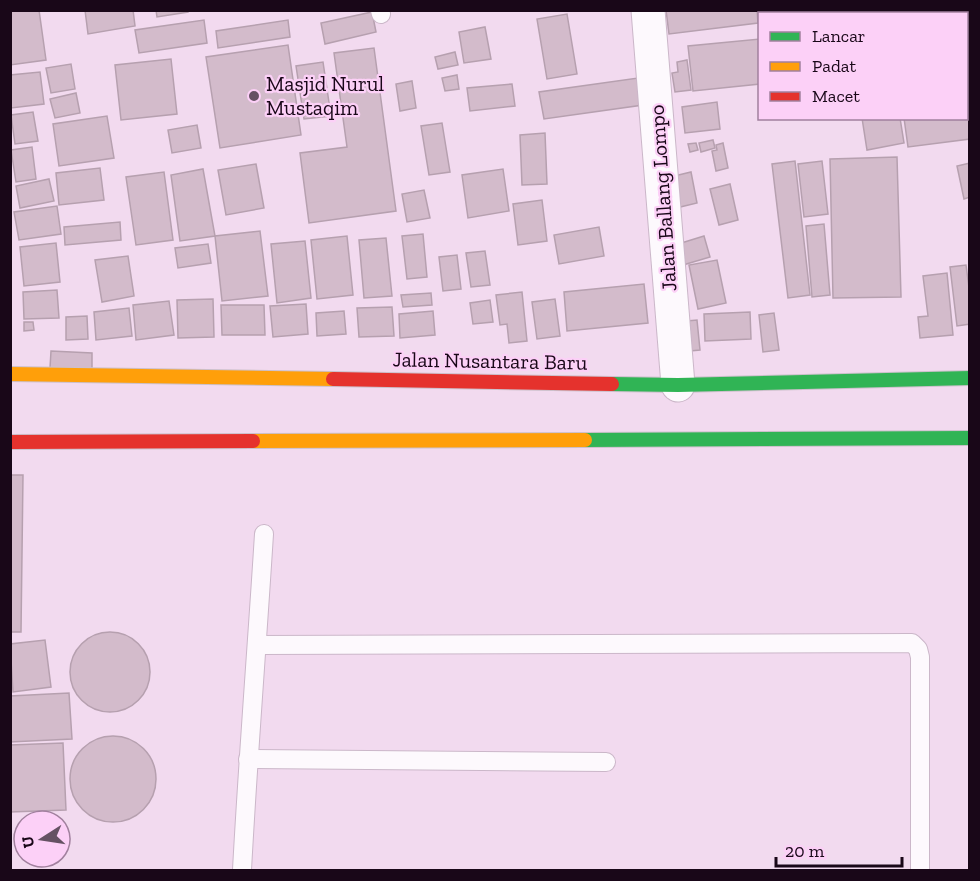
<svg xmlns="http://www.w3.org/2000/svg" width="980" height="881" font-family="'Zilla Slab',serif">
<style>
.building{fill:#d3bbcb;stroke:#b6a0af;stroke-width:1.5}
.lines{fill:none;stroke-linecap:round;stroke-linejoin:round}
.lane-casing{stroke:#cbb7c9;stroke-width:20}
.street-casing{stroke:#cbb7c9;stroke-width:35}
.fast-casing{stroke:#ccc0cb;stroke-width:16}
.slow-casing{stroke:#ccc0cb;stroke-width:16}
.jam-casing{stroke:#ccc0cb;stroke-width:16}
.lane{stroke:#fdf9fd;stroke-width:18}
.street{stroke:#fdf9fd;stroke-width:33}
.fast{stroke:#30b455;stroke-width:14}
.slow{stroke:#ff9f0a;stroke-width:14}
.jam{stroke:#e5322d;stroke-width:14}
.poi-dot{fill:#655163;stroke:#fcd0f7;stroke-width:2}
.labels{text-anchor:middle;stroke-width:4.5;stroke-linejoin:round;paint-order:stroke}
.poi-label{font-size:21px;fill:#190718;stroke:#fcd0f7;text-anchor:start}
.street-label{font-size:21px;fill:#190718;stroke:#fcd0f7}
</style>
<rect width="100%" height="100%" fill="#f2daef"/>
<!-- building -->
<g class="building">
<path d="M10,10H39L46,60L10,65Z"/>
<path d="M85,10H133L135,26L88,34Z"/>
<path d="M156,10H188V12L157,17Z"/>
<path d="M666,10H757L758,23L669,34Z"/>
<path d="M856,10H970V20L966,21V14H857Z"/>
<path d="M372,12L376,32L325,44L321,23Z"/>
<path d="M567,14L577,74L547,79L537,19Z"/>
<path d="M204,20L207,43L139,53L135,30Z"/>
<path d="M288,20L290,37L218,48L216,31Z"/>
<path d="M485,27L491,59L464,63L459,32Z"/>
<path d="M760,39V84L693,91L688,46Z"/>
<path d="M288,45L301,135L220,148L206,57Z"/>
<path d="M374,48L396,211L309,223L300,153L347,147L334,53Z"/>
<path d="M455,52L458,65L438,69L435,57Z"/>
<path d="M171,59L177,114L121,120L115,65Z"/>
<path d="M687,60L691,90L675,92L672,73L678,72L677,62Z"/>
<path d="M323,62L331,116L304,119L296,66Z"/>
<path d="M71,64L75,89L51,93L46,68Z"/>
<path d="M40,72L44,104L11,108L10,75Z"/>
<path d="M457,75L459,89L445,91L442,78Z"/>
<path d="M638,78L643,105L544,119L539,92Z"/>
<path d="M412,81L416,108L400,111L396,84Z"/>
<path d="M512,84L515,106L470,111L467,88Z"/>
<path d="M966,90H970V139L908,147L904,118H966Z"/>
<path d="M76,93L80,113L55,118L50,99Z"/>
<path d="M717,102L720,129L685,133L682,107Z"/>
<path d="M33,112L38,141L15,144L11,115Z"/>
<path d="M107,116L114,158L59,166L53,124Z"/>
<path d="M862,118H900L904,143L867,150Z"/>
<path d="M442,123L450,172L429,175L421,126Z"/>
<path d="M197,125L201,148L172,153L168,130Z"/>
<path d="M545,133L547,184L522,185L520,135Z"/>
<path d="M713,140L715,148L701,152L699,143Z"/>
<path d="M696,143L698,150L690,152L688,144Z"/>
<path d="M723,143L728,168L716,171L712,151L717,150L716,145Z"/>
<path d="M32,147L36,179L16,182L11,150Z"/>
<path d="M897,157L901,297L833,298L830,159Z"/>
<path d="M795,161L810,295L788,298L772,164Z"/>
<path d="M822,161L828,214L804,217L798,164Z"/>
<path d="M970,163V197L964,199L957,166Z"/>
<path d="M256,164L264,208L226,215L218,170Z"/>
<path d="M100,168L104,200L59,205L56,173Z"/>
<path d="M203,169L215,236L180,241L171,175Z"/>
<path d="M503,169L509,211L468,218L462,175Z"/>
<path d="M164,172L173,240L136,245L126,177Z"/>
<path d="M691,172L697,203L676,208L670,177Z"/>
<path d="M49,179L54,201L20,208L16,186Z"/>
<path d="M730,184L738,220L719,225L710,189Z"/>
<path d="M424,190L430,218L407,222L402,194Z"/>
<path d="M542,200L547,241L518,245L513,204Z"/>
<path d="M57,206L61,234L19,240L14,212Z"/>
<path d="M120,222L121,240L65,245L64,227Z"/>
<path d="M824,224L830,295L812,297L806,226Z"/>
<path d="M599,227L604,256L559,264L554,235Z"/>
<path d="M260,231L268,296L222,301L215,236Z"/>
<path d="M423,234L427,277L407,279L402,236Z"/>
<path d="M347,236L353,295L317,299L311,240Z"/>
<path d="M704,236L710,257L683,265L678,244Z"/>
<path d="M386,238L392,296L364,298L359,240Z"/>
<path d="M305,241L311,298L277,303L271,244Z"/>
<path d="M56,243L60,282L24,286L20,247Z"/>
<path d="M208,244L211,263L178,268L175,248Z"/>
<path d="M485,251L490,285L471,287L466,253Z"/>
<path d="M457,255L461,289L443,291L439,257Z"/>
<path d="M128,256L134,296L102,302L95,260Z"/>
<path d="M717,260L726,303L698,309L689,265Z"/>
<path d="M966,265L970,295V324L957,326L950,267Z"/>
<path d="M947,273L953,335L920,338L918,317L928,316L923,276Z"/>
<path d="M644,284L648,323L567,331L564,292Z"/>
<path d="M57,290L59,318L24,319L23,292Z"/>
<path d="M522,292L527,341L509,343L507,324L500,325L496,295Z"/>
<path d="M431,293L432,305L403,307L401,295Z"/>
<path d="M213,299L214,337L178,338L177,300Z"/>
<path d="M555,299L560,336L537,339L532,302Z"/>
<path d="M490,300L493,322L473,324L470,303Z"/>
<path d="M169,301L174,335L136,340L133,305Z"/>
<path d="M306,304L308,334L273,337L270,306Z"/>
<path d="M221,305H264L265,335H222Z"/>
<path d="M392,307L394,336L359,337L357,308Z"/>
<path d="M129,308L132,336L96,340L94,312Z"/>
<path d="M344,311L346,334L317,336L316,313Z"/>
<path d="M433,311L435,335L400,338L399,314Z"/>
<path d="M750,312L751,339L705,341L704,314Z"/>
<path d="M774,313L779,350L763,352L759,315Z"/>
<path d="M87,316L88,339L66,340V317Z"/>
<path d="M697,320L700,350L679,352L676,322Z"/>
<path d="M24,322H33L34,330L24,331Z"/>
<path d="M51,351L92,353V370L50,368Z"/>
<path d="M10,475H23L21,632H10Z"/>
<circle cx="110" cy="672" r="40"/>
<path d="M45,640L51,687L13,692L10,644Z"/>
<path d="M69,693L72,739L10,742V696Z"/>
<circle cx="113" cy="779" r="43"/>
<path d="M63,743L66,810L10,812V745Z"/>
</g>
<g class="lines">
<defs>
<g id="lane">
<path d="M380,10L381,14"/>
<path d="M257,645L912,643L918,649L920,657V870"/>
<path d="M248,759L606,762"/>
<path d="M242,870C248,758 257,646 264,534"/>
</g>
<path id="street" d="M648,10L678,385"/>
<g id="fast">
<path d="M612,384L678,385L970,378"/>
<path d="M585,440L970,438"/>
</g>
<g id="slow">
<path d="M10,374L333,379"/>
<path d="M253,441L585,440"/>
</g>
<g id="jam">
<path d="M333,379L612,384"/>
<path d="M10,442L253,441"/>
</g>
</defs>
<!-- lane casing -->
<use href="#lane" class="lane-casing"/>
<!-- street casing -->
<use href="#street" class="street-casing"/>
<!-- fast casing -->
<use href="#fast" class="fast-casing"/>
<!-- slow casing -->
<use href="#slow" class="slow-casing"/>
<!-- jam casing -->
<use href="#jam" class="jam-casing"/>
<!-- lane -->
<use href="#lane" class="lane"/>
<!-- street -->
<use href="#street" class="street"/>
<!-- fast -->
<use href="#fast" class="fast"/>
<!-- slow -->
<use href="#slow" class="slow"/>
<!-- jam -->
<use href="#jam" class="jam"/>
</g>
<!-- markers -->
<circle class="poi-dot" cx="254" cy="96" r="6"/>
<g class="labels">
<!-- poi labels -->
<g class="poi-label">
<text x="266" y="91">Masjid Nurul<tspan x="266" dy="24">Mustaqim</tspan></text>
</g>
<!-- street labels -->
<g class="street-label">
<text transform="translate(663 198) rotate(-94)" y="7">Jalan Ballang Lompo</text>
<text transform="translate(490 361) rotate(1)" y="7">Jalan Nusantara Baru</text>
</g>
</g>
<!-- border -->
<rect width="980" height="881" fill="none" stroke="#190718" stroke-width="24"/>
<!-- legend -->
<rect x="758" y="12" width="210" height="108" fill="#fcd0f7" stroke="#a1809e" stroke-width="1.5"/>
<rect x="770" y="32" width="30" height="9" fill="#30b455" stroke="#a1809e" stroke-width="1.5"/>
<text x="812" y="42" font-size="18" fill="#190718">Lancar</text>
<rect x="770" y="62" width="30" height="9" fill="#ff9f0a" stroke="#a1809e" stroke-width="1.5"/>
<text x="812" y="72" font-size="18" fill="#190718">Padat</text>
<rect x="770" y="92" width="30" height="9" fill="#e5322d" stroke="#a1809e" stroke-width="1.5"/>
<text x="812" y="102" font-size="18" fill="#190718">Macet</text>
<!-- north arrow -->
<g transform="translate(42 839) rotate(258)"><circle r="28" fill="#fcd0f7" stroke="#a1809e" stroke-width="1.5"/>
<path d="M0-4.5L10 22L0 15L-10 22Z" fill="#655163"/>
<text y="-9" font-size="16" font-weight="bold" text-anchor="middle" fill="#190718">U</text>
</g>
<!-- scale -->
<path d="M776 857v9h126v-9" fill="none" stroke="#190718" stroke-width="3"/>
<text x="785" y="857" font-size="18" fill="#190718" stroke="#fcd0f7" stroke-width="4.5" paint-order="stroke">20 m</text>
</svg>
